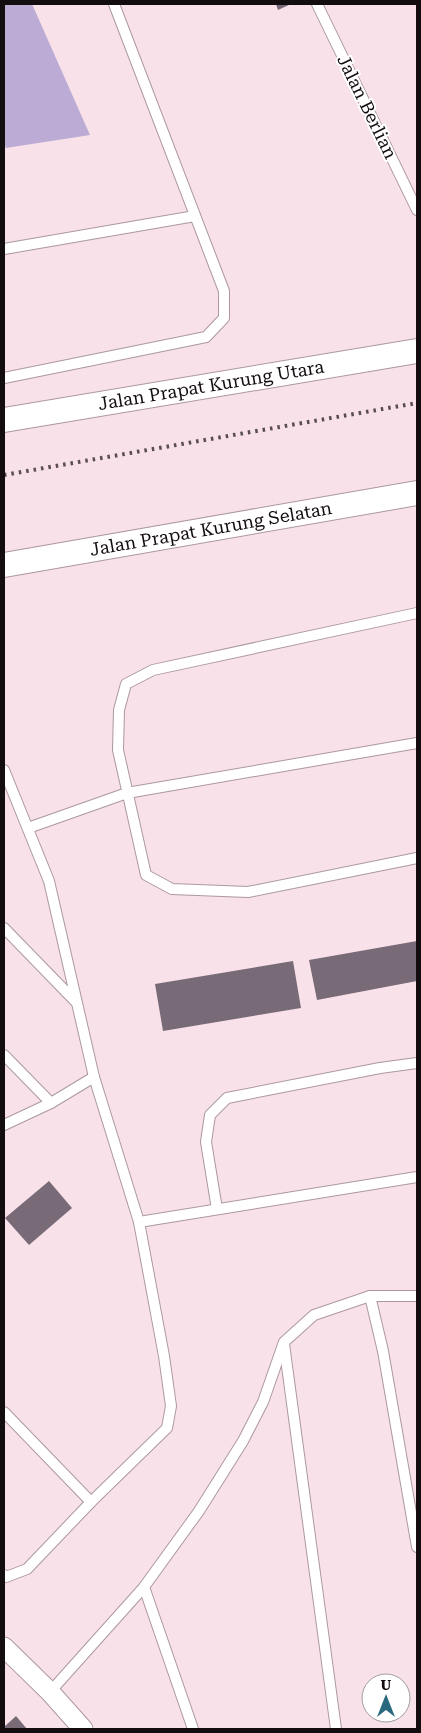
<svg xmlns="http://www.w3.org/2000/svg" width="421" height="1733" font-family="'Roboto Serif',serif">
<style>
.water{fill:#bbabd5}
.building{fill:#796a78}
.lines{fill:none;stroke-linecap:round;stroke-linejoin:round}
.service-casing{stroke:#ad989f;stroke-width:12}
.minor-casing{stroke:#ad989f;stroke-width:21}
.tertiary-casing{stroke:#ad989f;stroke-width:26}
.service{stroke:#fff;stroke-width:10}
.minor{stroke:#fff;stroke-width:19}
.tertiary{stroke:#fff;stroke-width:24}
.rail{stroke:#584c50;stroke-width:4;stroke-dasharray:2.5 5;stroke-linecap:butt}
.labels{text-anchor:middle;stroke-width:4;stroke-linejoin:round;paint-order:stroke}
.street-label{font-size:18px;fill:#140d10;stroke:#fff}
</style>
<rect width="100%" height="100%" fill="#f8e1e9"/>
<!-- water -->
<path class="water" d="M4,4H32L90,135L6,148L4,143Z"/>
<!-- building -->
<g class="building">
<path d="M276,4H291L278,10Z"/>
<path d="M417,941V981L317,1000L309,960Z"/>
<path d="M293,961L301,1008L163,1031L155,984Z"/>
<path d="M49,1181L72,1208L29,1245L5,1218Z"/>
<path d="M16,1716L27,1729H4V1727Z"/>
</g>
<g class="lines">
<defs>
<g id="service">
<path d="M317,4L417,210"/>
<path d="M4,249L195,216"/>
<path d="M4,378L206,337L224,318V291L114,4"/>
<path d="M417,613L153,670L126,684L119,710L118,750L146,875L172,889L248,892L417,858"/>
<path d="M4,770L49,881L94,1077L139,1222L164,1356L171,1406L167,1428L91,1502L27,1569L6,1577L4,1575"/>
<path d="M28,828L127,793L417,743"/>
<path d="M4,928L75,1001"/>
<path d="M4,1055L51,1103"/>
<path d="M4,1125L51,1103L94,1077"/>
<path d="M217,1209L206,1142L210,1115L227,1098L380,1068L417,1063"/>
<path d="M139,1222L417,1177"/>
<path d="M370,1296H417"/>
<path d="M284,1344L336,1729"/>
<path d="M4,1412L91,1502"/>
<path d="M144,1587L193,1729"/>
<path d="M50,1692L144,1587L199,1511L243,1441L263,1402L284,1342L314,1315L370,1296L383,1351L417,1547"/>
</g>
<path id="minor" d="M4,1647L50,1692L83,1729"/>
<g id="tertiary">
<path id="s1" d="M4,420L417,351"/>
<path id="s2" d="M4,565L417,493"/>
</g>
</defs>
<!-- service casing -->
<use href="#service" class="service-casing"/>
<!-- minor casing -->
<use href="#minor" class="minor-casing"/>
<!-- tertiary casing -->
<use href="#tertiary" class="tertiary-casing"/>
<!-- service -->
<use href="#service" class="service"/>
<!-- minor -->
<use href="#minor" class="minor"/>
<!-- tertiary -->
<use href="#tertiary" class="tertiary"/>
<!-- rail -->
<path class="rail" d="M4,475L417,403"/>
</g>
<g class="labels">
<!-- street labels -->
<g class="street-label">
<text transform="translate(367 107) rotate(64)" y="6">Jalan Berlian</text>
<text dy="6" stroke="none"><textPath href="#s1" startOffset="210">Jalan Prapat Kurung Utara</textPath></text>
<text dy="6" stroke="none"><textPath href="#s2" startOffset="210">Jalan Prapat Kurung Selatan</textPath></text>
</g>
</g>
<!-- border -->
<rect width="421" height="1733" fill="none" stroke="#140d10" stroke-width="10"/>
<!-- north arrow -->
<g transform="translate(386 1698)"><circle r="24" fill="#ffffff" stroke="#a19e9f"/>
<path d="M0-4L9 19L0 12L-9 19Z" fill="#29697e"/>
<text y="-8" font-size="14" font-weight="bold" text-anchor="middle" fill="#140d10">U</text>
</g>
</svg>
